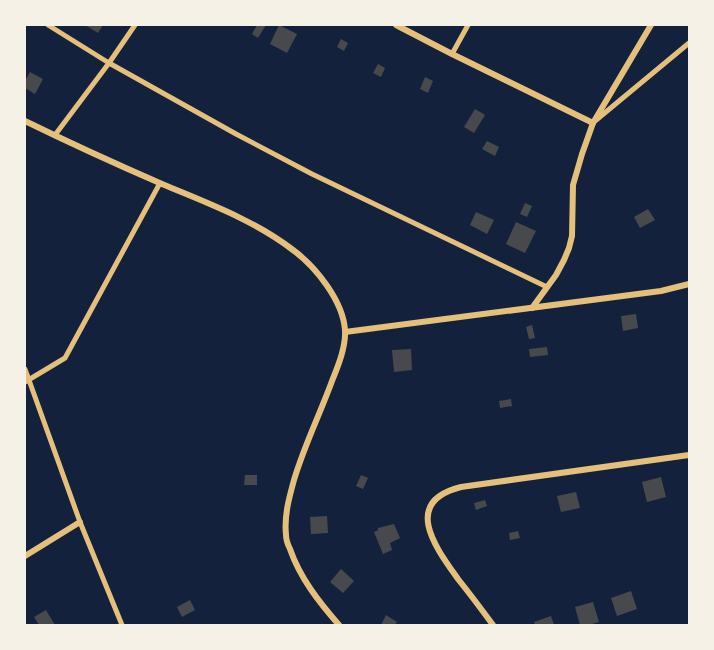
<svg xmlns="http://www.w3.org/2000/svg" width="714" height="650" font-family="'Fira Sans Condensed',sans-serif">
<style>
.building{fill:#48494c}
.lines{fill:none;stroke-linecap:round;stroke-linejoin:round}
.minor{stroke:#e5c07b;stroke-width:5}
.tertiary{stroke:#e5c07b;stroke-width:6}
</style>
<rect width="100%" height="100%" fill="#14213d"/>
<!-- building -->
<g class="building">
<path d="M85,25H103L98,33Z"/>
<path d="M257,25H266L258,38L252,34Z"/>
<path d="M279,25L297,34L287,53L270,44Z"/>
<path d="M341,39L348,43L344,51L337,47Z"/>
<path d="M378,64L385,68L381,77L373,73Z"/>
<path d="M30,72L43,79L35,94L25,88V81Z"/>
<path d="M425,77L433,81L428,93L420,89Z"/>
<path d="M475,109L485,115L474,133L464,127Z"/>
<path d="M487,141L499,147L495,156L482,149Z"/>
<path d="M525,203L532,206L527,217L520,214Z"/>
<path d="M648,209L655,220L640,228L634,217Z"/>
<path d="M476,212L494,220L487,234L470,225Z"/>
<path d="M516,222L536,231L525,253L506,244Z"/>
<path d="M636,314L638,328L623,331L621,316Z"/>
<path d="M532,325L535,338L529,339L526,327Z"/>
<path d="M547,347L548,355L530,357L529,349Z"/>
<path d="M411,349L412,370L394,372L392,350Z"/>
<path d="M511,399L512,406L500,408L499,401Z"/>
<path d="M245,475H257V485H244Z"/>
<path d="M361,475L368,478L363,489L356,486Z"/>
<path d="M661,477L666,497L647,502L642,482Z"/>
<path d="M576,492L580,508L561,512L557,496Z"/>
<path d="M485,500L487,506L476,510L474,503Z"/>
<path d="M327,516L328,533L311,534L310,517Z"/>
<path d="M394,524L400,538L390,543L392,550L383,554L374,532L378,530V528Z"/>
<path d="M518,531L520,538L510,540L509,533Z"/>
<path d="M341,569L354,581L343,593L330,582Z"/>
<path d="M631,591L637,609L617,616L611,598Z"/>
<path d="M190,600L195,610L182,617L177,607Z"/>
<path d="M593,602L599,622L589,625H580L575,607Z"/>
<path d="M46,610L55,625H39L34,617Z"/>
<path d="M386,615L397,622L395,625H381Z"/>
<path d="M551,616L554,625H535L534,622Z"/>
</g>
<g class="lines">
<!-- minor -->
<g class="minor">
<path d="M48,25L109,63L236,134L312,174L547,287"/>
<path d="M452,54L468,25"/>
<path d="M595,121L689,43"/>
<path d="M55,135L109,63L135,25"/>
<path d="M25,369L80,522L122,625"/>
<path d="M25,382L65,358L160,183"/>
</g>
<!-- tertiary -->
<g class="tertiary">
<path d="M396,25L452,54L593,123"/>
<path d="M25,121C70,143 116,164 162,184C207,203 254,220 293,250C316,267 343,301 345,330C346,347 338,366 332,381C320,414 304,446 294,480C289,498 284,516 286,535C286,540 288,545 290,549C300,578 319,602 339,625"/>
<path d="M532,308L556,275L564,260L569,248L572,236L573,185L582,154L593,123L651,25"/>
<path d="M345,332L661,291L689,284"/>
<path d="M25,556L80,522"/>
<path d="M493,625C482,610 470,594 458,579C436,548 401,502 461,487L689,455"/>
</g>
</g>
<!-- border -->
<rect width="714" height="650" fill="none" stroke="#f6f1e7" stroke-width="52"/>
</svg>
